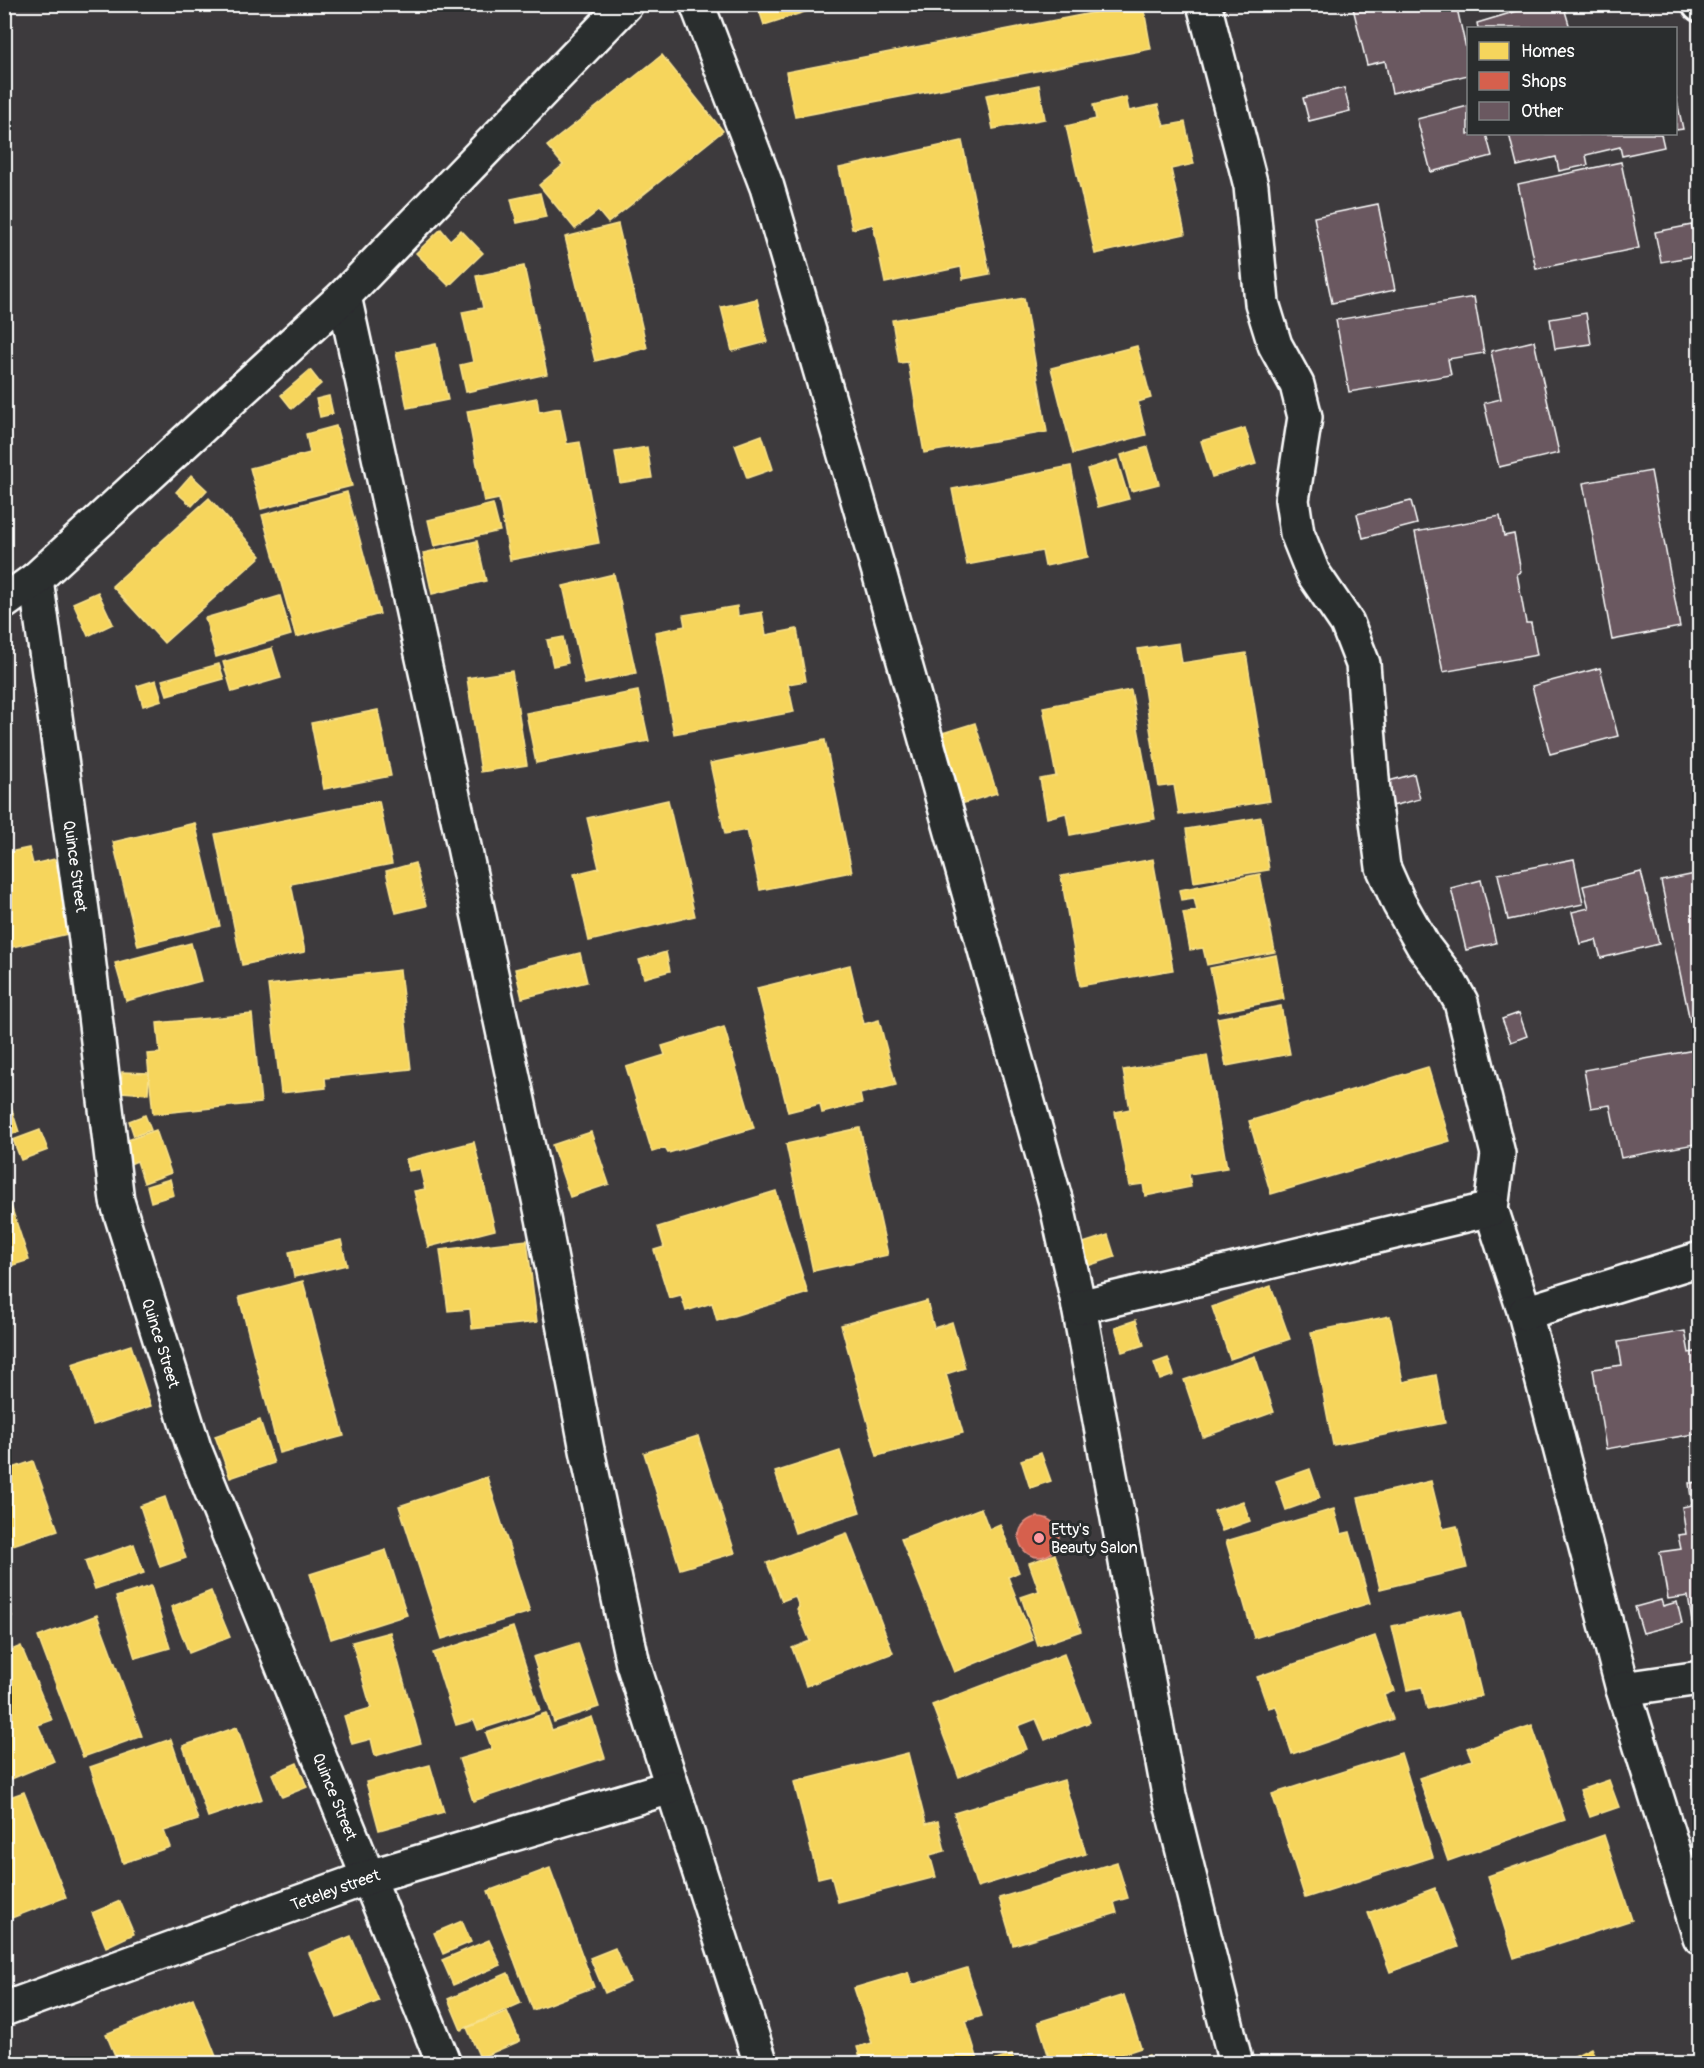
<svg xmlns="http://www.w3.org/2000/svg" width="1704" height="2068" font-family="Pangolin,sans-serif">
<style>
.homes{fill:#f6d55c;stroke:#f9e28d;stroke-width:1.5}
.shops{fill:#d6604d;stroke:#e29082;stroke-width:1.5}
.building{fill:#6a5860;stroke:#fff;stroke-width:1.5}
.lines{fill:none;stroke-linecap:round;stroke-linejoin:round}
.minor-casing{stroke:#fff;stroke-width:38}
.minor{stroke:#2a2d2e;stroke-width:33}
.poi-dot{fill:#ff9aa2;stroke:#2a2d2e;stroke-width:2}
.labels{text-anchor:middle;stroke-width:6;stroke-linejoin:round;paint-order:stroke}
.street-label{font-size:16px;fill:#fff;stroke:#2a2d2e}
.poi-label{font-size:16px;fill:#fff;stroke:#2a2d2e;text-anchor:start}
</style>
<rect width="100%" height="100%" fill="#3d3a3d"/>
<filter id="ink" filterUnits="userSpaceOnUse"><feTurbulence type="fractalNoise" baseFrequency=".0167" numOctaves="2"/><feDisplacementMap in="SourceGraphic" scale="12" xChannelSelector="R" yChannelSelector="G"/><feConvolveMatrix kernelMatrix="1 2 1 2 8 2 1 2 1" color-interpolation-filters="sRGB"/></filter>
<g filter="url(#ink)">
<!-- homes -->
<g class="homes">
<path d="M757,4H812L814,9L764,25Z"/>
<path d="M1138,4H1143L1151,49L795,117L786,72Z"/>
<path d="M662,55L723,131L608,223L598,211L575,229L539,185L563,165L547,146Z"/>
<path d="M1039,85L1045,119L993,129L986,95Z"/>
<path d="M1126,97L1129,111L1158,105L1164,126L1185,122L1194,164L1171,169L1185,234L1095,254L1066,126L1096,119L1093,105Z"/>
<path d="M962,141L990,274L963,279L961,267L885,283L873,224L852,229L839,168Z"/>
<path d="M540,193L546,217L517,223L511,199Z"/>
<path d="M618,224L647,348L595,361L565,237Z"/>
<path d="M441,229L450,240L461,230L483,253L449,286L416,253Z"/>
<path d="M524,266L547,374L466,392L460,365L473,362L462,312L483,308L476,276Z"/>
<path d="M1024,298L1047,432L924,453L908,362L899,363L892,320Z"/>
<path d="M757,299L767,342L732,351L721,307Z"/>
<path d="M436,344L448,400L407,408L396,352Z"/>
<path d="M1137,346L1151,398L1138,402L1146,435L1073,454L1051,368Z"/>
<path d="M310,370L321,384L292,409L281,395Z"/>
<path d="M329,396L333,414L320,417L316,399Z"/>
<path d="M537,398L539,412L560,408L567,444L580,442L599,543L510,560L499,499L484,502L467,411Z"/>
<path d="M336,426L352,486L261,509L250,468L310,453L306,434Z"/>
<path d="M1245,428L1256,464L1212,477L1201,441Z"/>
<path d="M762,435L773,469L747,478L735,445Z"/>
<path d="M647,447L652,478L620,483L615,452Z"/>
<path d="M1148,447L1159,484L1131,491L1121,455Z"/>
<path d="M1117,460L1129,499L1098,507L1087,469Z"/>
<path d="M1071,466L1088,557L1045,566L1042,551L967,565L952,489Z"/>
<path d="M191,475L207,490L192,506L176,492Z"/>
<path d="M347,492L380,614L296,637L262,515Z"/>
<path d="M209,498L261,556L164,643L112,586Z"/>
<path d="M493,504L500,531L434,546L428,520Z"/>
<path d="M477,541L486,581L432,594L423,553Z"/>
<path d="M614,574L636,673L585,684L563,586Z"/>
<path d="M98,592L113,624L88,636L73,603Z"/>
<path d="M280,596L291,635L216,657L205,618Z"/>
<path d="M737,606L738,616L762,612L766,635L797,629L806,681L788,684L794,712L674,734L655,632L685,626L683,615Z"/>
<path d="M563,637L568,663L553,666L547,640Z"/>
<path d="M1179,643L1182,663L1246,653L1270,801L1179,815L1174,785L1159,787L1138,649Z"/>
<path d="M272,648L281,678L232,692L223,662Z"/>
<path d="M219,664L224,679L167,695L162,680Z"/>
<path d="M512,671L527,765L481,772L467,678Z"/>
<path d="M156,680L162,700L143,706L137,686Z"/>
<path d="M1131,690L1155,819L1070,835L1066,813L1047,818L1040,779L1056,776L1043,707Z"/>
<path d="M638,691L649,741L536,763L526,713Z"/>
<path d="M378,710L391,776L324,789L311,723Z"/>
<path d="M975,723L997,793L961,804L939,734Z"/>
<path d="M825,740L852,872L760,890L747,830L725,834L710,763Z"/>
<path d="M668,800L695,916L589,941L574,874L599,868L587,818Z"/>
<path d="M379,801L392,864L291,884L305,952L242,965L215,834Z"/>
<path d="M1261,817L1269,870L1194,882L1186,829Z"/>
<path d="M195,823L220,926L138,946L113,842Z"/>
<path d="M29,848L33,864L55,859L72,933L4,949V853Z"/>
<path d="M1153,859L1173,970L1080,986L1061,876Z"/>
<path d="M415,863L426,906L396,913L386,871Z"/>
<path d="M1260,874L1275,952L1207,965L1203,948L1190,950L1183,913L1197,911L1194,898L1181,900L1179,890Z"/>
<path d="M191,943L201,981L126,1001L115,963Z"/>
<path d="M666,952L670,971L644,978L639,960Z"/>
<path d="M580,953L587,982L522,998L515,969Z"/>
<path d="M1276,955L1284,999L1219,1012L1210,968Z"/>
<path d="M850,965L864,1024L879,1020L896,1085L860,1094L862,1103L822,1113L820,1104L788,1112L757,988Z"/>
<path d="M400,970L411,1069L325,1078L326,1088L281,1093L268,985Z"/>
<path d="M1281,1006L1290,1054L1226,1066L1217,1018Z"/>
<path d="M252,1014L261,1103L153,1114L147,1054L160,1053L157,1023Z"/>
<path d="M724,1027L754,1128L668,1153L665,1148L652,1152L626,1067L665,1055L662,1046Z"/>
<path d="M1207,1055L1227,1168L1189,1174L1191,1187L1145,1196L1143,1184L1129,1186L1115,1112L1130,1109L1123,1070Z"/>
<path d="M1428,1067L1450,1141L1271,1194L1249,1121Z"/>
<path d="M122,1072L149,1073L148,1094L121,1092Z"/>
<path d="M10,1104L19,1132L4,1137V1106Z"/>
<path d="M145,1115L151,1130L134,1136L129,1121Z"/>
<path d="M860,1128L888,1255L813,1271L786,1144Z"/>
<path d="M40,1130L48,1150L21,1160L13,1140Z"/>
<path d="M156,1130L171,1173L144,1183L137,1161L130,1164L122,1142Z"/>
<path d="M591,1132L609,1184L570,1197L552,1145Z"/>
<path d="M474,1142L495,1230L428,1247L414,1191L425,1189L420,1169L409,1171L406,1159Z"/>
<path d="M170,1179L174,1195L151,1202L147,1186Z"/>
<path d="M776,1191L808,1293L717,1321L712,1303L686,1311L681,1295L669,1298L654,1250L664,1247L658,1227Z"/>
<path d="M10,1203L29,1260L4,1268V1205Z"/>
<path d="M1108,1235L1115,1257L1081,1268L1074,1246Z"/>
<path d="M341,1240L347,1265L294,1277L289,1252Z"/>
<path d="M527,1240L537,1322L472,1329L470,1309L448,1311L440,1250Z"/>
<path d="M303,1281L344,1436L279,1453L239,1297Z"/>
<path d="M1271,1286L1290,1339L1230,1359L1212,1307Z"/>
<path d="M927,1301L934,1328L952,1322L965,1368L946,1374L963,1433L877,1456L841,1325Z"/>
<path d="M1390,1316L1403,1382L1436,1375L1445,1423L1333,1445L1311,1332Z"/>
<path d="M1136,1320L1144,1345L1122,1352L1115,1327Z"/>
<path d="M131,1345L151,1406L93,1425L72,1364Z"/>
<path d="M1255,1356L1274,1412L1203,1437L1184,1380Z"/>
<path d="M1168,1358L1174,1375L1160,1380L1154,1363Z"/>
<path d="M260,1420L274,1463L230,1478L215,1436Z"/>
<path d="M698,1436L735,1553L680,1569L644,1453Z"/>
<path d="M840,1451L860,1512L795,1533L775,1472Z"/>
<path d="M1041,1453L1051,1481L1030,1488L1021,1460Z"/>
<path d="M33,1461L58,1530L4,1548V1471Z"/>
<path d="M1310,1469L1320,1498L1286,1510L1276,1481Z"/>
<path d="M487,1477L530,1612L442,1639L399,1506Z"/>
<path d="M1431,1481L1443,1529L1457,1526L1467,1568L1380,1589L1358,1498Z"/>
<path d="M165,1497L186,1558L160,1567L140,1506Z"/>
<path d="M1243,1501L1250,1521L1222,1531L1214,1511Z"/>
<path d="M981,1508L989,1529L1000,1524L1019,1572L1008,1577L1033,1640L954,1672L901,1539Z"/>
<path d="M1334,1509L1341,1534L1350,1532L1370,1603L1254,1638L1226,1541Z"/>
<path d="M847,1533L893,1653L806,1686L792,1648L810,1641L797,1609L799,1607L795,1596L782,1601L767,1563Z"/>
<path d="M134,1544L144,1573L95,1589L85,1561Z"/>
<path d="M386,1550L407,1615L331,1639L310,1574Z"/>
<path d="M1055,1554L1081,1631L1038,1646L1021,1597L1039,1591L1029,1563Z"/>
<path d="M151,1586L170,1648L135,1658L116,1597Z"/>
<path d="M211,1591L230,1637L189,1653L171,1607Z"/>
<path d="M4,1598L12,1616L4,1619Z"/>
<path d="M1461,1610L1482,1696L1427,1709L1422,1687L1407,1690L1392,1626Z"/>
<path d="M97,1615L142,1736L83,1757L38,1637Z"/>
<path d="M513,1627L540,1710L478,1730L474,1720L456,1725L433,1653Z"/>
<path d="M390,1632L421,1743L375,1756L371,1739L352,1744L344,1716L371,1708L352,1642Z"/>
<path d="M1375,1636L1394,1691L1384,1695L1393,1719L1292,1754L1276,1706L1268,1708L1257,1677Z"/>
<path d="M578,1643L599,1707L554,1722L533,1657Z"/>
<path d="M21,1646L52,1720L38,1725L54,1761L4,1782V1653Z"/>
<path d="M1064,1654L1090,1722L1045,1740L1036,1719L1018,1726L1027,1749L959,1777L932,1705Z"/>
<path d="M546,1713L552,1730L592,1717L605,1758L473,1801L459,1759L492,1749L486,1733Z"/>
<path d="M1532,1725L1565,1820L1448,1861L1419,1778L1472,1760L1467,1748Z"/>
<path d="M237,1727L262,1799L208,1817L183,1746Z"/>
<path d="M171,1739L198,1820L164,1831L170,1847L123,1863L90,1767Z"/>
<path d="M908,1753L926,1824L938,1821L945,1851L930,1855L936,1877L838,1902L831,1875L818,1878L794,1782Z"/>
<path d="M1401,1753L1433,1857L1305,1898L1272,1794Z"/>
<path d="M297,1763L307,1787L282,1797L272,1774Z"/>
<path d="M430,1765L444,1812L379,1830L366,1782Z"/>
<path d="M1064,1780L1086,1854L977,1887L954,1813Z"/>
<path d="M1609,1780L1619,1807L1590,1817L1580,1790Z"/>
<path d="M24,1792L66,1897L4,1921V1799Z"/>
<path d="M1604,1835L1632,1920L1514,1958L1488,1876Z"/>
<path d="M1117,1862L1128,1898L1114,1902L1117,1913L1013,1945L999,1898Z"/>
<path d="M550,1868L594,1987L533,2010L488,1891Z"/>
<path d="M1435,1888L1458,1947L1390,1972L1368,1913Z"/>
<path d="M120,1901L134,1934L106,1947L92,1913Z"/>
<path d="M462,1921L471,1942L443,1954L434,1933Z"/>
<path d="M351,1936L379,2001L337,2018L309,1953Z"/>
<path d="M489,1940L501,1965L453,1985L442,1960Z"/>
<path d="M615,1948L630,1982L605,1993L590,1958Z"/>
<path d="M967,1968L982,2016L966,2021L978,2060L966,2064H862L857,2047L872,2043L854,1988L908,1972L912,1985Z"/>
<path d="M508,1973L521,2003L461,2030L448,1999Z"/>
<path d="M1124,1995L1141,2048L1092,2064H1051L1038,2022Z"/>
<path d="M193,1998L219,2064H104L116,2058L106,2034Z"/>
<path d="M507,2011L520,2041L480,2058L467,2028Z"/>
<path d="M1591,2048L1599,2064H1558Z"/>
<path d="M1012,2055L1015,2064H989V2062Z"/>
<path d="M1149,2055L1152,2064H1124Z"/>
<path d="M358,2058L361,2064H346Z"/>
</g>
<!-- shops -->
<circle class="shops" cx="1039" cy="1537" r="20"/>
<!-- building -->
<g class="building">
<path d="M1352,4H1456L1468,57V75L1392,93L1385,61L1367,65Z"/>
<path d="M1540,4H1563L1570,28H1478L1477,23Z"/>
<path d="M1344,88L1350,111L1309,121L1303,98Z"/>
<path d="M1676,96L1683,129L1676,130Z"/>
<path d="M1468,106V134H1486L1492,156L1431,172L1417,119Z"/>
<path d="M1509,134H1661L1664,147L1622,156L1620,147L1586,155L1588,165L1559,171L1556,157L1517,166Z"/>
<path d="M1621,162L1639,248L1536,269L1518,184Z"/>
<path d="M1378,204L1395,290L1332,303L1314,217Z"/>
<path d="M1692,225L1694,237L1700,236V255L1661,262L1655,232Z"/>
<path d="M1474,297L1484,353L1448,359L1451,375L1349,392L1336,320Z"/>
<path d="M1586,313L1591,344L1555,349L1550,319Z"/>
<path d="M1534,341L1559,453L1499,467L1484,403L1501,399L1491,351Z"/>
<path d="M1651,471L1680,627L1612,640L1583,483Z"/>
<path d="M1411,501L1417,524L1363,538L1357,514Z"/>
<path d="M1500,516L1504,536L1514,534L1521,572L1517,574L1526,623H1531L1537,655L1443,672L1415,532Z"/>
<path d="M1600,668L1618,736L1550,754L1532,686Z"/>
<path d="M1414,774L1420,799L1392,806L1385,782Z"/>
<path d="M1574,859L1583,904L1508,920L1498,874Z"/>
<path d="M1641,872L1659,944L1601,958L1596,940L1580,944L1572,912L1589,908L1583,886Z"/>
<path d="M1700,873V1019L1690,1021L1661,881Z"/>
<path d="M1481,880L1496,943L1466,950L1451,888Z"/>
<path d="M1519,1013L1527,1036L1511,1042L1502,1019Z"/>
<path d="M1700,1049V1143L1621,1158L1610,1105L1591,1108L1584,1070Z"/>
<path d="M1685,1331L1689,1353L1700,1351V1433L1606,1449L1593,1369L1622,1365L1618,1342Z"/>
<path d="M1700,1482V1620L1692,1622L1688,1596L1668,1599L1660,1552L1681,1549L1678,1535L1686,1534L1682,1507L1692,1505L1689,1483Z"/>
<path d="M1661,1600L1663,1606L1677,1602L1682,1623L1643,1633L1635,1607Z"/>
</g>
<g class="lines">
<defs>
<g id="minor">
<path d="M697,4L767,187L879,572L1057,1206L1079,1307L1169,1795L1236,2064"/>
<path d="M1204,4L1251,186L1262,303L1275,345L1297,385L1305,417L1292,500L1297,533L1313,573L1347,623L1363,664L1373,791L1383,867L1399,903L1424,947L1447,977L1461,1002L1498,1154L1491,1209L1525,1313L1623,1689L1700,1937"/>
<path d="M1699,4L1700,5"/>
<path d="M344,296L459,823L543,1218L587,1450L633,1664L761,2064"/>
<path id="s1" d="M36,579L85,932L117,1201L194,1448L444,2064"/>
<path d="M4,602L36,579L344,296L626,4"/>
<path d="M1079,1307L1491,1209"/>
<path d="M1525,1313L1700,1259"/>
<path d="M1623,1689L1700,1678"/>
<path id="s2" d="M4,2009L369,1877L671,1787"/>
</g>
</defs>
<!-- minor casing -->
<use href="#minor" class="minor-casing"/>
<!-- minor -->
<use href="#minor" class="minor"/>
</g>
</g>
<!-- markers -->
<circle class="poi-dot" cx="1039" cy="1538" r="6"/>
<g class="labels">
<!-- street labels -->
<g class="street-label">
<text dy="6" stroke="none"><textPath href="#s1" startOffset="290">Quince Street</textPath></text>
<text dy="6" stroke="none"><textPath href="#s1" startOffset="776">Quince Street</textPath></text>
<text dy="6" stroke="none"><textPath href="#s1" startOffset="1262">Quince Street</textPath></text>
<text dy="6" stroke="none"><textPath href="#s2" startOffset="352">Teteley street</textPath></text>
</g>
<!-- poi labels -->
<g class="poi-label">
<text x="1051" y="1535">Etty's<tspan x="1051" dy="18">Beauty Salon</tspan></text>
</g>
</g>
<!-- margin -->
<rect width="1704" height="2068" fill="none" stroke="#2a2d2e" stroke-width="24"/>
<rect x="12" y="12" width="1680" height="2044" fill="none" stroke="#fff" stroke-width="2" filter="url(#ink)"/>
<!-- legend -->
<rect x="1467" y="27" width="210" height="108" fill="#2a2d2e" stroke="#7f8182" stroke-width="1.5"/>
<rect x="1479" y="42" width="30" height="18" fill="#f6d55c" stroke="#7f8182" stroke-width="1.5"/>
<text x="1521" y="57" font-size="18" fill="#ffffff">Homes</text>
<rect x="1479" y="72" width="30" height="18" fill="#d6604d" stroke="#7f8182" stroke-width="1.5"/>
<text x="1521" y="87" font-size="18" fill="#ffffff">Shops</text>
<rect x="1479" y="102" width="30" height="18" fill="#6a5860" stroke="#7f8182" stroke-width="1.5"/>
<text x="1521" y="117" font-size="18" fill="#ffffff">Other</text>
</svg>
